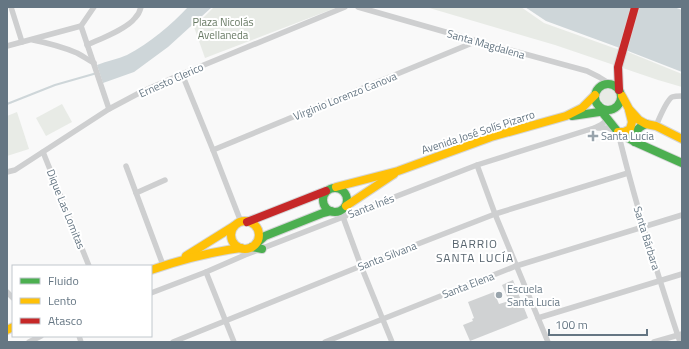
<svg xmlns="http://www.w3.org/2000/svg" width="689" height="349" font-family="'Titillium Web',sans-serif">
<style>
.green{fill:#e8ebe6}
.water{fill:#ced6d9}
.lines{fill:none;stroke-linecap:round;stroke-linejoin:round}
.stream{stroke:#ced6d9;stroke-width:2}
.building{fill:#d0d2d3}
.fast-casing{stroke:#d5d6d7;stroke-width:10}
.slow-casing{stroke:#d5d6d7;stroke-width:10}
.jam-casing{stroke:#d5d6d7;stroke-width:10}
.street{stroke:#cecfd0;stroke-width:5.5}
.fast{stroke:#4caf50;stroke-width:8}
.slow{stroke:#ffc107;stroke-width:8}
.jam{stroke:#c62828;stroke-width:8}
.poi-dot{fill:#99a4ac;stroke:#fff;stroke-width:1.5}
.labels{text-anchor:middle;stroke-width:4;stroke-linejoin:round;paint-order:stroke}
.park-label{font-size:11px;fill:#687a64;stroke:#fff}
.street-label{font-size:11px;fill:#657683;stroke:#fff}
.poi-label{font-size:11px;fill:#657683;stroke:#fff;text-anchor:start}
.neighbourhood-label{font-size:12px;letter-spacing:1px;fill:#57646e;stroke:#fff}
</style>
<rect width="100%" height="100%" fill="#f9f9f9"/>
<!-- green -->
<g class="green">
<path d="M214,7H338L205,58L194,27Z"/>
<path d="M426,7H521L544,23L614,48L628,52L682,74V87L658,80L555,45Z"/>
<circle cx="609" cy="96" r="9"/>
<path d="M62,104L72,122L46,136L36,118Z"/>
<path d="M17,112L29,149L7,156V116Z"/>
</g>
<!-- water -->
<g class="water">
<path d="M188,7H212L168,47L134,72L103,83L97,65C107,61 118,59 127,55C150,43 171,25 188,7Z"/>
<path d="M525,7H674L682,10V72L628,51L546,21Z"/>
</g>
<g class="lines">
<!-- stream -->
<path class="stream" d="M7,104L55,85L97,73"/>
</g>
<!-- building -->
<path class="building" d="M513,280L528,318L470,341L463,325L473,321L472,319L474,318L468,302L494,292L499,304L509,301L502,285Z"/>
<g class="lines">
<defs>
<g id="fast">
<circle cx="608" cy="97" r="13"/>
<path d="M599,106L602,112L618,132L635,142L682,163"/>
<path d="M572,116L606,111"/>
<path d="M635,142C634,132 637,128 646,124"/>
<circle cx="335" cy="200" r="12"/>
<path d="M256,244L265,236L323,213L331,211"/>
<path d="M252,247L262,249"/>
</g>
<g id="slow">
<path d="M622,96L629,109L639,120L646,124L656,126L682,139"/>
<path d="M618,132H624L630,129L632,122L629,110"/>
<path d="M336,187L398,171L491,137L566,116L582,108L595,95"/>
<path d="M346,206L394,174"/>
<circle cx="245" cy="235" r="14"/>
<path d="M186,256L234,226"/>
<path d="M151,270C180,260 210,252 241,248"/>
<path d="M7,330L13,327"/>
</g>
<g id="jam">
<path d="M619,90L618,67L635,7"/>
<path d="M247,222L326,191"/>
</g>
</defs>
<!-- fast casing -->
<use href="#fast" class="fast-casing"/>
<!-- slow casing -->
<use href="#slow" class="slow-casing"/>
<!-- jam casing -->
<use href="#jam" class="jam-casing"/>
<!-- street -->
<g class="street">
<path d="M11,7L22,42"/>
<path d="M358,7L477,41L587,71L599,77L612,85"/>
<path d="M81,26L109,109"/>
<path d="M33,40C48,43 63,47 77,53C83,56 88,60 94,63"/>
<path d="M87,45C100,39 127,29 135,18C138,15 140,11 141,7"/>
<path d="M7,46L81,26L94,7"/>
<path d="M182,74L213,150L241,222"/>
<path d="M656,126C659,119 666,101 672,97C675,96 679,96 682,96"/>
<path d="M598,128H608L618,132C635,203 657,273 680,342"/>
<path d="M213,150L477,41"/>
<path d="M43,152L89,266"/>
<path d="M477,165L495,214L548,342"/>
<path d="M126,166L163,265"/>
<path d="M7,172L15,170L109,109L141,92L182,74L345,7"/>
<path d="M136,193L165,180"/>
<path d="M342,210L343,217L361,266L392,342"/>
<path d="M206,272L234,342"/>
<path d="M7,292L13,298"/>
<path d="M151,293L206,272L245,255L477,165L594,128C600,125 605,124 607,118"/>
<path d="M538,318L682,274"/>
<path d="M79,336L81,342"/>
<path d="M29,342L41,336"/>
<path d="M173,342L361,266L495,214L628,173"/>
<path d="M325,342L516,266L682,215"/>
<path d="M654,342L682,334"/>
</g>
<!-- fast -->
<use href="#fast" class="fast"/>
<!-- slow -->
<use href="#slow" class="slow"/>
<!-- jam -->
<use href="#jam" class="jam"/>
</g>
<!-- markers -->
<g class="poi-dot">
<path d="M591 130h4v4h4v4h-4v4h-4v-4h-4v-4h4z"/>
<circle cx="499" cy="295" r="4"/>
</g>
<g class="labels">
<!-- park labels -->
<g class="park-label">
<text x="223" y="26">Plaza Nicolás<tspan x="223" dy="13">Avellaneda</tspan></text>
</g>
<!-- street labels -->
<g class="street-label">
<text transform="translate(486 44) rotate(16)" y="4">Santa Magdalena</text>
<text transform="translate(171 80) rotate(-24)" y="4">Ernesto Clerico</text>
<text transform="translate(345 96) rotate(-22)" y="4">Virginio Lorenzo Canova</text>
<text transform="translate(478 132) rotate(-18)" y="4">Avenida José Solís Pizarro</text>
<text transform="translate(371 206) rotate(-21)" y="4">Santa Inés</text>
<text transform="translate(66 209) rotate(68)" y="4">Dique Las Lomitas</text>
<text transform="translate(647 238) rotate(73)" y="4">Santa Bárbara</text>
<text transform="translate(387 256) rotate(-21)" y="4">Santa Silvana</text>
<text transform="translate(468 285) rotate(-21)" y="4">Santa Elena</text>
</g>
<!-- poi labels -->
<g class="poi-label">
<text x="601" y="140">Santa Lucia</text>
<text x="507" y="293">Escuela<tspan x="507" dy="13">Santa Lucia</tspan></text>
</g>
<!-- neighbourhood labels -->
<g class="neighbourhood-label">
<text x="475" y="248">BARRIO<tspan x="475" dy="14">SANTA LUCÍA</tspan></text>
</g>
</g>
<!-- border -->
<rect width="689" height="349" fill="none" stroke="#657683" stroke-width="16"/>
<!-- legend -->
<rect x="12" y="265" width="140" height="72" fill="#ffffff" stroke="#c1c8cd"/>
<rect x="20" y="278" width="20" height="6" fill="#4caf50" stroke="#c1c8cd"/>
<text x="48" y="285" font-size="12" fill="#657683">Fluido</text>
<rect x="20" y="298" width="20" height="6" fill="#ffc107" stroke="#c1c8cd"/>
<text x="48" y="305" font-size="12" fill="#657683">Lento</text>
<rect x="20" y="318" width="20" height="6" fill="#c62828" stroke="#c1c8cd"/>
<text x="48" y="325" font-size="12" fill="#657683">Atasco</text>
<!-- scale -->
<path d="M549 329v6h98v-6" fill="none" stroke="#657683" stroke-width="2"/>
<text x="555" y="329" font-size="12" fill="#657683" stroke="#ffffff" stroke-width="3" paint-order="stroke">100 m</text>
</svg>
